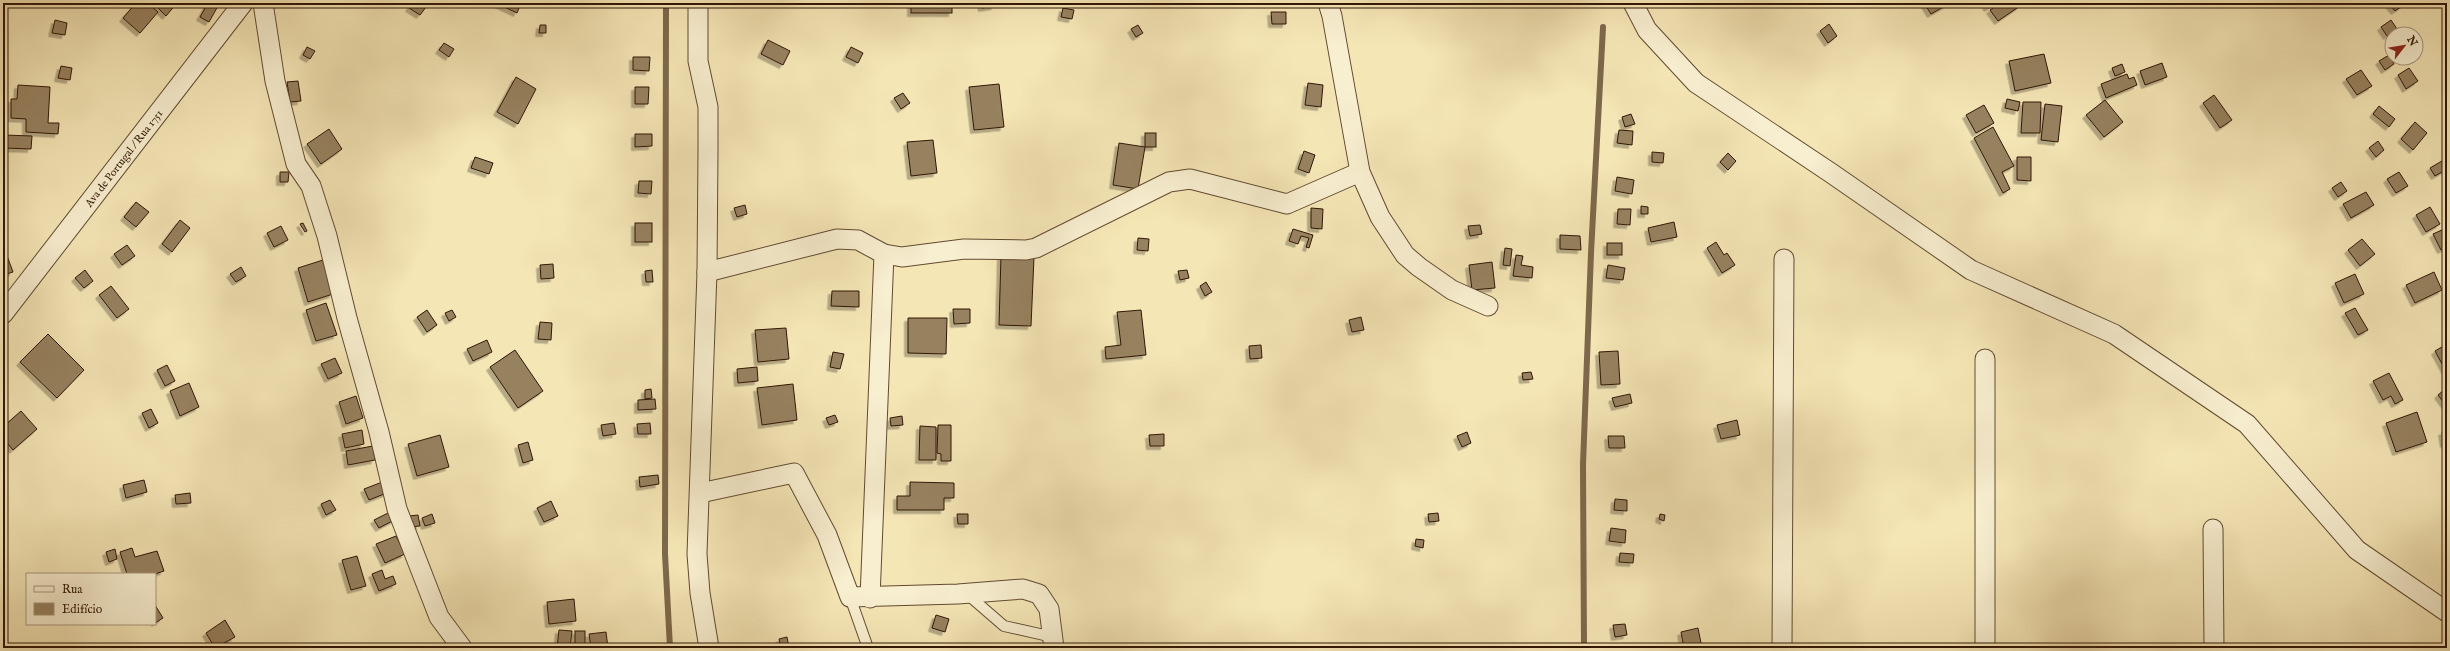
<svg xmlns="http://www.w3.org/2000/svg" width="2450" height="651" font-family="'IM FELL English',serif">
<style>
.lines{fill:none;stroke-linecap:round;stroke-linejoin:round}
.stream{stroke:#7e684b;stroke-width:6}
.building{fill:#978261;stroke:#311605;filter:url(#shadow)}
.service-casing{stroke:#624a31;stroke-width:12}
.minor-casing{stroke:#624a31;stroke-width:21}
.service{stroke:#f8efd0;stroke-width:10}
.minor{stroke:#f8efd0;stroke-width:19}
.labels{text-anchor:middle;stroke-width:3;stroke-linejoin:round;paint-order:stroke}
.street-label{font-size:11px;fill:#311605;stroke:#f8efd0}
</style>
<defs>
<filter id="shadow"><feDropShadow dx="-3.5" dy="3.5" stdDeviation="0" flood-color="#0004"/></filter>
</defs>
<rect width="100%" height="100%" fill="#f5e6b6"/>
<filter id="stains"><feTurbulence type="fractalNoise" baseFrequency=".005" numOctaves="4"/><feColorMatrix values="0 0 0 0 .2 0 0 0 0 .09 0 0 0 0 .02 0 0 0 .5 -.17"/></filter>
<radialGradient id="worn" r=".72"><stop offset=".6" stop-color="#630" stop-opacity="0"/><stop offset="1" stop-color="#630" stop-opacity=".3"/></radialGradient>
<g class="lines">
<!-- stream -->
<g class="stream">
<path d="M666,3L665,554L670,648"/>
<path d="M1584,648L1583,465L1591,253L1603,27"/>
</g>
</g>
<!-- building -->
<g class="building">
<path d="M136,3H147L158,12L140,33L123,18Z"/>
<path d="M157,3H177L166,16L155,5Z"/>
<path d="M208,3L218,6L209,22L200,17Z"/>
<path d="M412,3H429L420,15L409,8Z"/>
<path d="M496,3H521L517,13Z"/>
<rect x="911" y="3" width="41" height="10"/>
<path d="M981,3H994L995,6L982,8Z"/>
<path d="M1924,3H1950L1931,14Z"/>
<path d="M1984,3H1996L1988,8Z"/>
<path d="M2001,3H2019L2020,6L1998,21L1990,10Z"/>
<path d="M2388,3H2406L2395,11Z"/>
<path d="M1063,8L1074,10L1072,19L1061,17Z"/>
<path d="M1271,12H1286V24H1272Z"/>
<path d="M55,20L67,23L65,35L52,33Z"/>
<path d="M2391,20L2397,29L2387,36L2381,27Z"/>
<path d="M1829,24L1837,36L1828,43L1820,31Z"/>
<path d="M540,25H546V33H539Z"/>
<path d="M1138,25L1143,33L1136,37L1131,29Z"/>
<path d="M768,40L790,51L783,65L761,54Z"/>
<path d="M444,43L454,49L449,57L439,50Z"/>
<path d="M307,47L315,51L310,59L303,55Z"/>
<path d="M851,47L863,53L858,63L846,57Z"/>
<path d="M2044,54L2051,83L2015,91L2009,61Z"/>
<path d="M2389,55L2394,64L2385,70L2379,61Z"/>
<path d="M633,57H650L649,71L633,70Z"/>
<path d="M2162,63L2167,77L2145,85L2140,71Z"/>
<path d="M2122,64L2125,72L2115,76L2112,68Z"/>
<path d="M61,66L72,68L70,80L58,78Z"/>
<path d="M2409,68L2418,81L2406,89L2398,75Z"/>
<path d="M2361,70L2372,86L2357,95L2346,79Z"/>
<path d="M2127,74L2129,79L2134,77L2137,85L2106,98L2101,84Z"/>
<path d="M516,77L536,89L518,124L497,112Z"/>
<path d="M298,81L301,101L290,102L287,82Z"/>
<path d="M1308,83L1323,85L1321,107L1305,105Z"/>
<path d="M999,84L1004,127L974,130L969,87Z"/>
<path d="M18,85L50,87L48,123H59L58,134L26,132V119L11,118V99H17Z"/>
<path d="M635,87H649L648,104H635Z"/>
<path d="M903,93L910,103L901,109L894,98Z"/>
<path d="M2214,95L2232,120L2220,128L2203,103Z"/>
<path d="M2007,99L2020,102L2018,111L2005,108Z"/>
<path d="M2105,100L2123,122L2104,137L2086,115Z"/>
<path d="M2023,102H2041L2040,133H2021Z"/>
<path d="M2045,104L2062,106L2058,142L2041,140Z"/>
<path d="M1984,105L1994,123L1976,133L1966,115Z"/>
<path d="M2379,106L2395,119L2389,127L2373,114Z"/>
<path d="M1631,114L1635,124L1625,127L1622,117Z"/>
<path d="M2415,122L2427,133L2413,150L2401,139Z"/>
<path d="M1993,127L2014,166L2002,172L2010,189L2003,193L1974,138Z"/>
<path d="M329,129L342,149L321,164L307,144Z"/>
<path d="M1619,130L1633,131L1632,145L1617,143Z"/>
<rect x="1145" y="133" width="11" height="14"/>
<path d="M635,134H652V146L635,147Z"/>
<path d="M3,135L32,136L31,149L3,148Z"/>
<path d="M933,140L937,173L911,176L907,142Z"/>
<path d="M2378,141L2384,150L2376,157L2369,148Z"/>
<path d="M1119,143L1145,147L1138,189L1113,185Z"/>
<path d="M1304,151L1315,155L1309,173L1298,169Z"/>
<path d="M1652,152L1664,153L1663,163L1652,162Z"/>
<path d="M1728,153L1736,161L1728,170L1720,162Z"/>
<path d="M475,157L493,163L489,174L471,168Z"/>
<path d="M2017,157H2031V181L2017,180Z"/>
<path d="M2447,158V169L2435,176L2430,168Z"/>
<path d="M280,172H289L288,182H280Z"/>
<path d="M2399,172L2408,186L2396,193L2387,179Z"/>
<path d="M1617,177L1634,180L1632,194L1615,191Z"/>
<path d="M639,181H652L651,194L638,193Z"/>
<path d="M2341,182L2347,191L2338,197L2332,188Z"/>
<path d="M2366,192L2374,205L2351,218L2343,204Z"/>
<path d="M136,202L149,212L136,227L124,217Z"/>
<path d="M745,205L747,214L737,217L734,208Z"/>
<path d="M1641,206L1648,207V214H1641Z"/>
<path d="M2430,207L2440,224L2426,232L2416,215Z"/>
<path d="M1311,208L1323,209L1322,229L1311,228Z"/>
<path d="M1618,209H1631L1630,225L1617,224Z"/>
<path d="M180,220L190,228L172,252L162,244Z"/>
<path d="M1674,222L1677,237L1651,242L1648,228Z"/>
<path d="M303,223L307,231L305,232L300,224Z"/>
<rect x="635" y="223" width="17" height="19"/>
<path d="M1480,225L1482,234L1470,236L1468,226Z"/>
<path d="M281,226L288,240L274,247L267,233Z"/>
<path d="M1293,229L1313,235L1309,248L1306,247L1309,238L1301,236L1298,244L1289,241Z"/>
<path d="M2444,229L2447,234V247L2441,250L2433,234Z"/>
<path d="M1560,235L1580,236L1581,250L1560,249Z"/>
<path d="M1138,238L1149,239L1148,251L1137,250Z"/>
<path d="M2362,239L2375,254L2360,266L2348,250Z"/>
<path d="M1716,242L1724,255L1727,253L1735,265L1722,273L1707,248Z"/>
<rect x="1607" y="243" width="15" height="12"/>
<path d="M3,245L13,272L3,275Z"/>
<path d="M127,245L135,256L122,265L114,254Z"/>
<path d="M1505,248L1512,249L1510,266L1503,265Z"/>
<path d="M1001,255L1034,257L1031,326L999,325Z"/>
<path d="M1516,255L1523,256L1521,265L1533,267L1532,278L1513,276Z"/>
<path d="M323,260L333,294L308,302L298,268Z"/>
<path d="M1492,262L1495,288L1472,290L1469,265Z"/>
<path d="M553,264L554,278L541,279L540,265Z"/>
<path d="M1608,265L1625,268L1623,280L1606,278Z"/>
<path d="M241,267L246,276L236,282L230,274Z"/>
<path d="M85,270L93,281L84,288L75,278Z"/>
<path d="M652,270L653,282H646L645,271Z"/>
<path d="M1187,270L1189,278L1180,280L1178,271Z"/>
<path d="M2434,272L2442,290L2415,303L2406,285Z"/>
<path d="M2355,274L2364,294L2344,303L2335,283Z"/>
<path d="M1206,282L1212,292L1205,296L1200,286Z"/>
<path d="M111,286L129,309L117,318L99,295Z"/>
<path d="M832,291H859V307L831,306Z"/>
<path d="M326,303L337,335L316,341L306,310Z"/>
<path d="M2355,308L2368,330L2358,335L2345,313Z"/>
<path d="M953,309H970V323L954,324Z"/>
<path d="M427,310L437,325L427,332L417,317Z"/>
<path d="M452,310L456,317L449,321L445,313Z"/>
<path d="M1141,310L1146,355L1106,359L1105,347L1121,345L1117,312Z"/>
<path d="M1361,317L1364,330L1352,332L1349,320Z"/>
<path d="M908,318H947L946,354L908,353Z"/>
<path d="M540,322L552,323L551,340L538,339Z"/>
<path d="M786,328L789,359L758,362L755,330Z"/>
<path d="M48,334L84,370L57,398L20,362Z"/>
<path d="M487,340L492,352L473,361L467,349Z"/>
<path d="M2447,344V373L2435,351Z"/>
<path d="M1261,345L1262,358L1250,359L1249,346Z"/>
<path d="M515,350L543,391L518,408L490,367Z"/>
<path d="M1618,351L1620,384L1601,385L1599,352Z"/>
<path d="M833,352L844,354L840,369L830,367Z"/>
<path d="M335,358L342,373L328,379L321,364Z"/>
<path d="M167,365L175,381L165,386L157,370Z"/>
<path d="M757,367L758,381L738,383L737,369Z"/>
<path d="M1531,372L1533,379L1523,380L1522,373Z"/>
<path d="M2389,373L2403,400L2395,404L2391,396L2383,400L2373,381Z"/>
<path d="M189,383L199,407L180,416L170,391Z"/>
<path d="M793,384L797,420L762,425L757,388Z"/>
<path d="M651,389L652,398L645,399V390Z"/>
<path d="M2444,390L2447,393V407L2438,395Z"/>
<path d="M1630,394L1632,403L1615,407L1612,398Z"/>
<path d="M356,396L363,418L346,424L339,402Z"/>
<path d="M655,399L656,409L638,410V400Z"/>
<path d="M151,409L158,423L149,428L142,413Z"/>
<path d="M21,411L37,429L13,450L3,438V434L7,430L4,426Z"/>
<path d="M2417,412L2427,442L2396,452L2386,423Z"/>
<path d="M835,415L838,422L829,425L826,418Z"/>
<path d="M902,416L903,425L891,426L890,418Z"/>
<path d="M1737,420L1740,435L1721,439L1717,425Z"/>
<path d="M614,423L616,434L603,436L601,425Z"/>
<path d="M650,423L651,434H638L637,424Z"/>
<path d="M938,425H951V461H941V454L937,453Z"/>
<path d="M920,426L936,427V460H919Z"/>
<path d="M362,430L364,444L345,448L342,434Z"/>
<path d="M2447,431V444H2444L2442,432Z"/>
<path d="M1467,432L1471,443L1462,447L1457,436Z"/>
<path d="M1164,434V446H1150L1149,435Z"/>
<path d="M440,435L449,467L417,476L408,444Z"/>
<path d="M1608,436H1624L1625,448H1609Z"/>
<path d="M528,442L533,460L523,463L518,445Z"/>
<path d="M373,446L375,460L348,465L346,451Z"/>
<path d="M658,475L659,484L640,487L639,477Z"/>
<path d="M144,480L147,492L126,498L123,485Z"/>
<path d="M385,481L389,492L369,500L364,489Z"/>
<path d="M910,482L954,483V498H944V510H897V496H910Z"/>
<path d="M190,493L191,503L176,504L175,495Z"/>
<path d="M1615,499L1627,500V511L1614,510Z"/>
<path d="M330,500L336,510L326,515L321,504Z"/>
<path d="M551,501L558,516L544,522L537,508Z"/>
<path d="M392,511L396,519L379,528L374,520Z"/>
<path d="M1438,513L1439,521L1429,522L1428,514Z"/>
<path d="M432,514L435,523L425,526L422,518Z"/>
<path d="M957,514H968V524H958Z"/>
<path d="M1660,514L1665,515L1664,521L1659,519Z"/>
<path d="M418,515L420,526L410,527L409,516Z"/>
<path d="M1611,528L1626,530L1625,543L1609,541Z"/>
<path d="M396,536L405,554L385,563L376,544Z"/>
<path d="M1416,539L1424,540L1423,548L1415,546Z"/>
<path d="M132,548L135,557L157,551L164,571L155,574H127L120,552Z"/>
<path d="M115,549L117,559L109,562L106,552Z"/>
<path d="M1620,553L1634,554L1633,563L1619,562Z"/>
<path d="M357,556L366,586L351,590L342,560Z"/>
<path d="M382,570L385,579L393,576L396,584L379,591L372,574Z"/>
<path d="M574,599L576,621L549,624L547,602Z"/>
<path d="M155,605L163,618L155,623Z"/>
<path d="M936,615L949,619L945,632L932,628Z"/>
<path d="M225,620L235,637L215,648L206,633Z"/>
<path d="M1625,624L1627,635L1615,637L1613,625Z"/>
<path d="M1698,628L1702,648H1684L1681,632Z"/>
<path d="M559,630L572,631L570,648H557Z"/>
<rect x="575" y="631" width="10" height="17"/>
<path d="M606,632L608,648H591L589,634Z"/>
<path d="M787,637L789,648H781L779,639Z"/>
</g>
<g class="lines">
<defs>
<g id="service">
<path d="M967,594L1004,626L1053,637"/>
<path d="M850,597L868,648"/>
</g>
<g id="minor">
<path d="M263,3L275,81L296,164L311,186L327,236L347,318L379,432L397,509L439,617L462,648"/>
<path d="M698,3V61L708,107V150L707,272L697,554L700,593L709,648"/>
<path d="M1328,3L1332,16L1360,172L1380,217L1405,255L1419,267L1452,290L1488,306"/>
<path d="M1633,3L1647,30L1696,83L1831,173L1971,270L2114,334L2247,424L2357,550L2447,612"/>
<path d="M707,272L837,239L858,240L884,254L902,257L964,249L1026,250L1036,248L1169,182L1190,179L1287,204L1360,172"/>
<path id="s1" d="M3,314L243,3"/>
<path d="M700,493L794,473L827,535L850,597L958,594L1023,589L1039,594L1049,609L1054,648"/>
<path d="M2213,529L2214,648"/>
<path d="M870,598L884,254"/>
<path d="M1782,648L1784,259"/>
<path d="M1985,648V359"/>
</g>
</defs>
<!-- service casing -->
<use href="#service" class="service-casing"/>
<!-- minor casing -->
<use href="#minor" class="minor-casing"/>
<!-- service -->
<use href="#service" class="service"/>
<!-- minor -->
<use href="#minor" class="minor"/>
</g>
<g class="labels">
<!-- street labels -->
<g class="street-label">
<text dy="4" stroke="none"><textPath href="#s1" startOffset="197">Ava de Portugal / Rua 1751</textPath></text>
</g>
</g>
<!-- margin -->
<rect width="2450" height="651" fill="none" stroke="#f5e6b6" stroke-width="16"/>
<rect x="4" y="4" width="2442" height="643" fill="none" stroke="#311605" stroke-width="2"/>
<rect x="8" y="8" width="2434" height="635" fill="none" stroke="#311605"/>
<!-- legend -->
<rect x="26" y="573" width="130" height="52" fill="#f8efd0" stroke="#a8987f"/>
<rect x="34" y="586" width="20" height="6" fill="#f8efd0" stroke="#a8987f"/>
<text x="62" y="593" font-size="12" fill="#311605">Rua</text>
<rect x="34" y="603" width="20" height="12" fill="#978261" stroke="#a8987f"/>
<text x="62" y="613" font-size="12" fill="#311605">Edifício</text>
<!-- north arrow -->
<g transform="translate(2404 46) rotate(59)"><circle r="19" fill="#f8efd0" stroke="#a8987f"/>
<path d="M0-3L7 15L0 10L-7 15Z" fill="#8f2418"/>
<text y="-6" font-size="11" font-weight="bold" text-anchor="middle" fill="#311605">N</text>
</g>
<rect width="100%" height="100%" filter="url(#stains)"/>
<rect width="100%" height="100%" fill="url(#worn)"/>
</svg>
